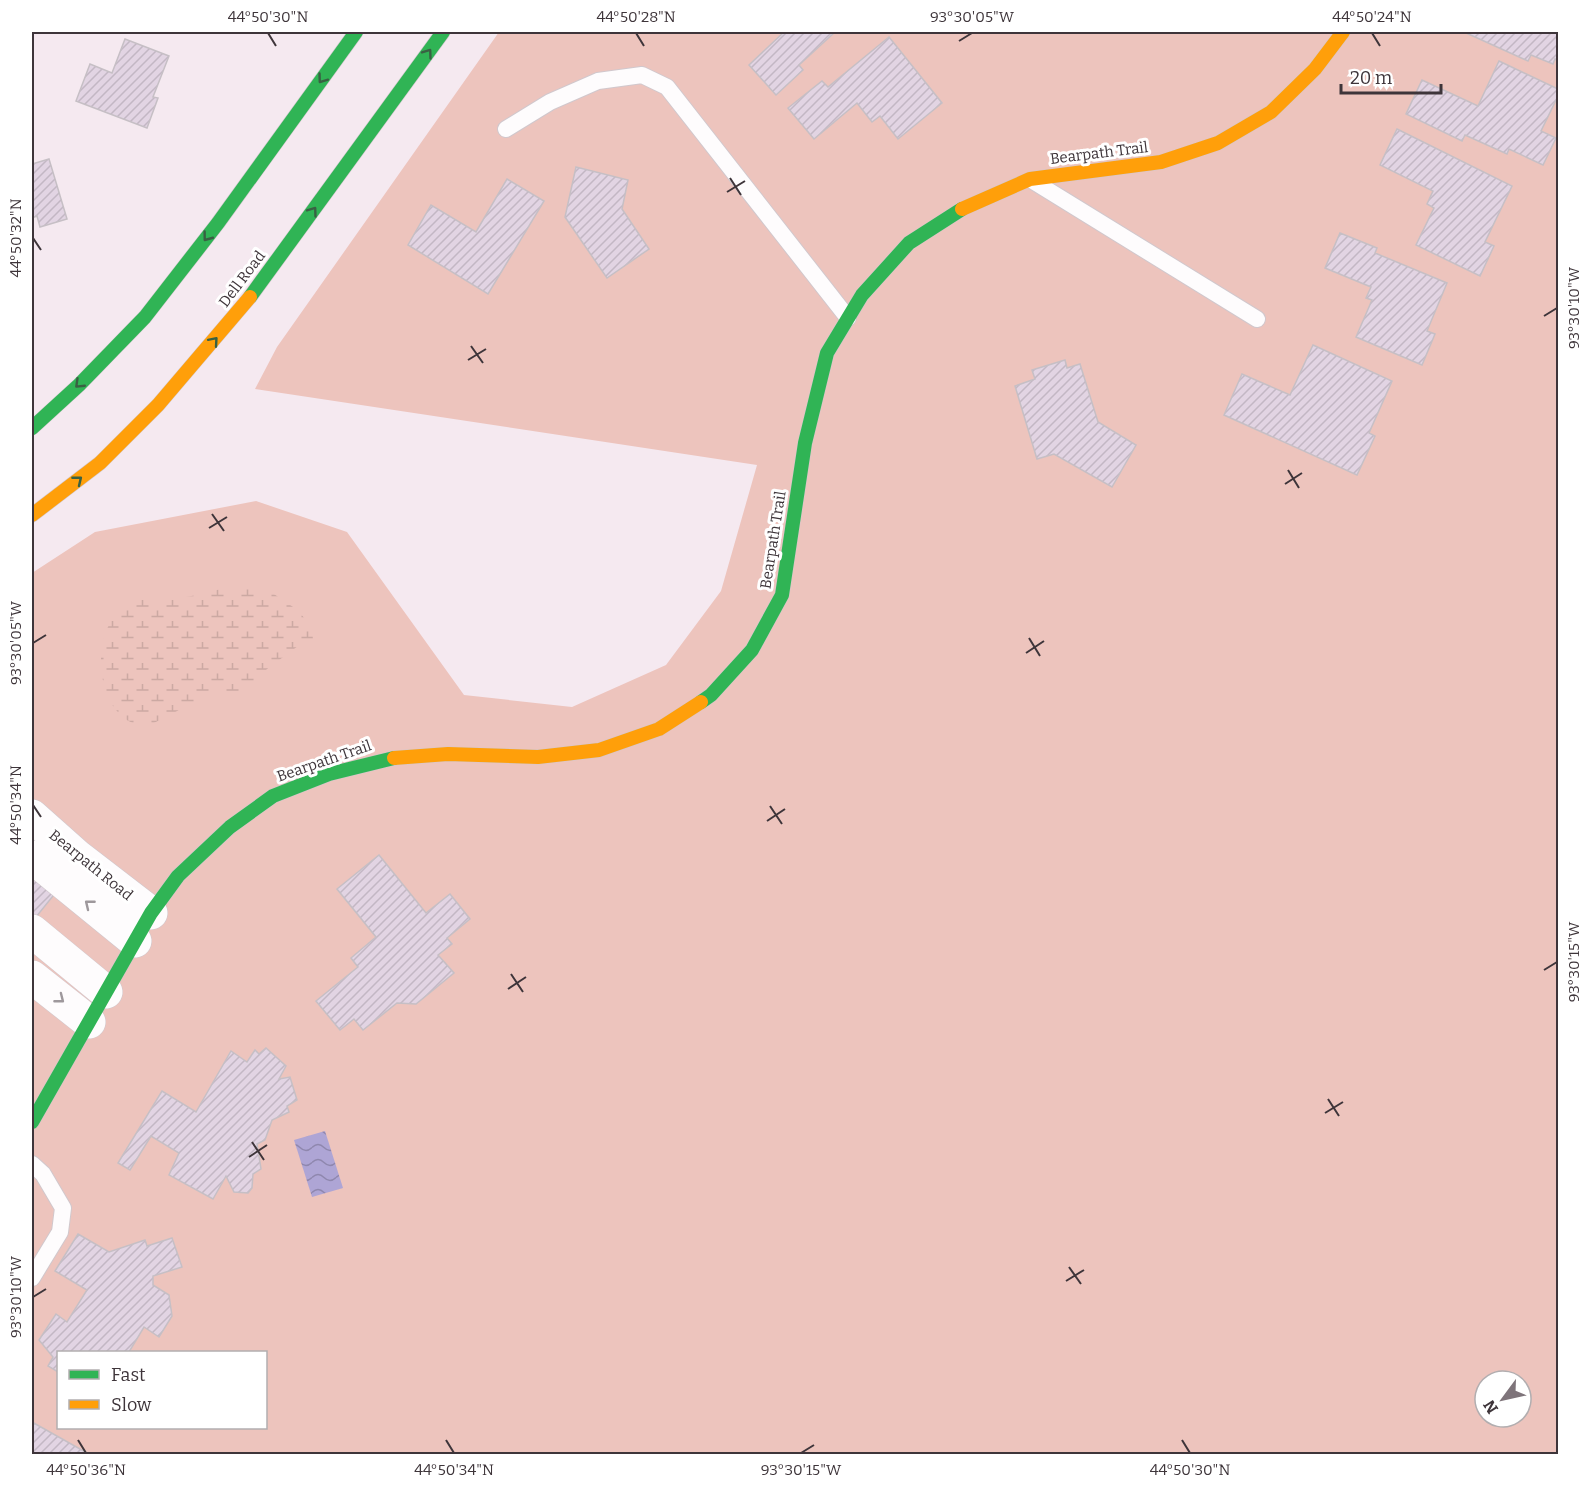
<svg xmlns="http://www.w3.org/2000/svg" width="1590" height="1486" font-family="Bitter,serif">
<style>
.green{fill:#edc4bd;fill-rule:evenodd}
.wetland{fill:url(#wetland-marsh)}
.water{fill:url(#water-waves)}
.building{fill:url(#building-hatch);stroke:#c6bfc5;stroke-width:1.5}
.lines{fill:none;stroke-linecap:round;stroke-linejoin:round}
.lane-casing{stroke:#d1c8cd;stroke-width:18}
.street-casing{stroke:#d1c8cd;stroke-width:34}
.fast-casing{stroke:#d1c8cd;stroke-width:15}
.slow-casing{stroke:#d1c8cd;stroke-width:15}
.lane{stroke:#fefcfd;stroke-width:16}
.street{stroke:#fefcfd;stroke-width:33}
.fast{stroke:#30b455;stroke-width:14}
.slow{stroke:#ff9f0a;stroke-width:14}
.oneway{stroke:#396143}
.oneway2{stroke:#9e989c}
.ticks{fill:none;stroke:#3e353a;stroke-width:2}
.labels{text-anchor:middle;stroke-width:6;stroke-linejoin:round;paint-order:stroke}
.street-label{font-size:15px;fill:#3e353a;stroke:#fff}
.neatline{fill:none;stroke:#3e353a;stroke-width:2}
.ticks-label{font-size:15px;text-anchor:middle;fill:#3e353a}
</style>
<defs>
<pattern id="wetland-marsh" width="20" height="14" patternUnits="userSpaceOnUse" patternTransform="scale(1.5)"><rect width="20" height="14" fill="#edc4bd"/><path d="M1 5h8M5 5V1M11 12h8M15 12V8" fill="none" stroke="#cca9a3"/></pattern>
<pattern id="water-waves" width="16" height="10" patternUnits="userSpaceOnUse" patternTransform="scale(1.5)"><rect width="16" height="10" fill="#aea5d5"/><path d="M0 5q4-4 8 0t8 0" fill="none" stroke="#8f87ae"/></pattern>
<pattern id="building-hatch" width="6" height="6" patternUnits="userSpaceOnUse" patternTransform="scale(1.5)"><rect width="6" height="6" fill="#e2d4e3"/><path d="M-1 1l2-2M0 6l6-6M5 7l2-2" fill="none" stroke="#c3b7c4"/></pattern>
</defs>
<rect width="100%" height="100%" fill="#f5e9f0"/>
<!-- green -->
<path class="green" d="M499,32H1558V1454H32V573L95,532L256,501L347,532L464,695L572,707L666,665L721,591L757,465L255,389L277,347ZM58,1352H266V1428H58ZM1485,1381H1521V1417H1485Z"/>
<!-- wetland -->
<path class="wetland" d="M226,588L268,590L299,611L312,629L313,640L298,646L267,669L251,686L235,693L216,691L148,726C96,726 85,632 126,605C140,596 152,600 167,599C186,599 207,592 226,588Z"/>
<!-- water -->
<path class="water" d="M325,1131L343,1188L312,1197L294,1140Z"/>
<!-- building -->
<g class="building">
<path d="M784,32H835L799,65L803,70L776,95L749,65Z"/>
<path d="M1464,32H1558V61L1555,59L1553,64L1531,55L1528,61Z"/>
<path d="M889,37L942,103L898,139L880,116L872,122L857,103L814,139L788,108L822,81L828,87Z"/>
<path d="M125,39L169,56L153,97L158,98L147,128L76,101L90,64L112,73Z"/>
<path d="M1499,61L1558,89V96L1541,131L1556,138L1543,165L1509,149L1507,154L1465,135L1462,141L1406,114L1422,80L1478,106Z"/>
<path d="M1397,129L1512,186L1485,242L1494,246L1480,276L1416,245L1434,208L1427,204L1433,191L1380,165Z"/>
<path d="M49,159L67,219L40,227L37,216L32,218V164Z"/>
<path d="M576,167L628,180L622,209L649,249L607,278L565,217Z"/>
<path d="M507,179L544,201L488,294L408,245L431,205L476,232Z"/>
<path d="M1340,233L1377,248L1375,253L1447,283L1427,331L1435,334L1422,365L1356,337L1372,300L1366,298L1371,287L1325,268Z"/>
<path d="M1313,345L1392,381L1369,433L1375,436L1357,475L1224,415L1242,374L1290,395Z"/>
<path d="M1065,360L1067,368L1080,364L1098,422L1136,445L1112,487L1054,454L1037,459L1015,386L1035,379L1032,370Z"/>
<path d="M32,852L57,891L32,922Z"/>
<path d="M379,855L426,913L450,894L470,919L447,938L452,944L438,955L454,973L416,1004L397,1003L363,1030L354,1019L340,1030L316,1001L358,967L351,958L376,937L337,889Z"/>
<path d="M266,1048L286,1066L279,1079L290,1077L297,1100L287,1106L289,1112L272,1120L265,1140L257,1144L261,1169L253,1174L252,1188L248,1193L234,1192L226,1176L213,1199L169,1175L179,1153L151,1136L130,1170L118,1163L162,1091L196,1112L231,1051L247,1062L255,1050L259,1054Z"/>
<path d="M78,1234L109,1252L145,1240L147,1246L172,1238L182,1267L153,1276V1285L169,1295L172,1316L159,1337L144,1327L129,1352H58V1372L48,1366L53,1357L39,1340L56,1314L67,1322L87,1290L55,1271Z"/>
<path d="M32,1422L89,1454H32Z"/>
</g>
<g class="lines">
<defs>
<g id="lane">
<path d="M506,129L550,102L598,81L642,75L667,87L848,318"/>
<path d="M1033,181L1257,319"/>
<path d="M32,1164L43,1174L63,1208L60,1232L32,1278"/>
</g>
<g id="street">
<path d="M32,816L77,856L151,913"/>
<path d="M32,857L135,941"/>
<path d="M32,931L106,992"/>
<path d="M32,977L89,1022"/>
</g>
<g id="fast">
<path d="M250,297L443,32"/>
<path d="M32,428L79,385L145,317L218,223L356,32"/>
<path d="M701,702L711,695L752,650L782,595L805,443L827,353L862,295L909,243L962,209"/>
<path d="M32,1122L151,913L178,876L230,827L273,796L329,774L394,758"/>
</g>
<g id="slow">
<path d="M962,209L1030,179L1161,162L1218,143L1271,112L1315,69L1343,32"/>
<path d="M32,515L100,463L158,405L250,297"/>
<path d="M394,758L448,754L538,757L599,750L659,729L701,702"/>
</g>
</defs>
<!-- lane casing -->
<use href="#lane" class="lane-casing"/>
<!-- street casing -->
<use href="#street" class="street-casing"/>
<!-- fast casing -->
<use href="#fast" class="fast-casing"/>
<!-- slow casing -->
<use href="#slow" class="slow-casing"/>
<!-- lane -->
<use href="#lane" class="lane"/>
<!-- street -->
<use href="#street" class="street"/>
<!-- fast -->
<use href="#fast" class="fast"/>
<!-- slow -->
<use href="#slow" class="slow"/>
</g>
<!-- one-way arrows -->
<defs><path id="oneway-chevron" d="M-2-3.5L2.5 0L-2 3.5" fill="none" stroke-width="1.6" stroke-linecap="round" stroke-linejoin="round" transform="scale(1.5)"/></defs>
<g class="oneway">
<use href="#oneway-chevron" transform="translate(428 53) rotate(-54)"/>
<use href="#oneway-chevron" transform="translate(322 79) rotate(126)"/>
<use href="#oneway-chevron" transform="translate(313 211) rotate(-54)"/>
<use href="#oneway-chevron" transform="translate(207 237) rotate(127)"/>
<use href="#oneway-chevron" transform="translate(214 341) rotate(-49)"/>
<use href="#oneway-chevron" transform="translate(79 384) rotate(136)"/>
<use href="#oneway-chevron" transform="translate(78 480) rotate(-39)"/>
</g>
<g class="oneway2">
<use href="#oneway-chevron" transform="translate(89 904) rotate(-141)"/>
<use href="#oneway-chevron" transform="translate(60 999) rotate(38)"/>
</g>
<!-- ticks -->
<path class="ticks" d="M268,33L276,46M636,33L644,46M1372,33L1380,46M959,41L972,33M730,178L741,195M727,192L745,181M33,238L41,250M1544,316L1557,308M471,346L483,363M468,360L486,349M1288,470L1299,488M1285,484L1302,473M212,514L224,531M209,528L227,517M1029,638L1040,656M33,643L46,635M1026,653L1044,641M33,805L41,817M770,806L782,824M767,821L785,809M1544,970L1557,962M511,974L523,992M508,989L526,977M1328,1099L1339,1116M1325,1113L1343,1102M252,1142L264,1160M249,1157L267,1145M1069,1267L1081,1284M1066,1281L1084,1270M33,1297L46,1289M78,1440L86,1453M446,1440L454,1453M1182,1440L1190,1453M801,1453L814,1445"/>
<g class="labels">
<!-- street labels -->
<g class="street-label">
<text transform="translate(1099 153) rotate(-7)" y="5">Bearpath Trail</text>
<text transform="translate(242 279) rotate(-53)" y="5">Dell Road</text>
<text transform="translate(773 540) rotate(-81)" y="5">Bearpath Trail</text>
<text transform="translate(324 761) rotate(-19)" y="5">Bearpath Trail</text>
<text transform="translate(91 865) rotate(39)" y="5">Bearpath Road</text>
</g>
</g>
<!-- border -->
<rect width="1590" height="1486" fill="none" stroke="#ffffff" stroke-width="66"/>
<!-- legend -->
<rect x="57" y="1351" width="210" height="78" fill="#ffffff" stroke="#b2aeb0" stroke-width="1.5"/>
<rect x="69" y="1370" width="30" height="9" fill="#30b455" stroke="#b2aeb0" stroke-width="1.5"/>
<text x="111" y="1381" font-size="18" fill="#3e353a">Fast</text>
<rect x="69" y="1400" width="30" height="9" fill="#ff9f0a" stroke="#b2aeb0" stroke-width="1.5"/>
<text x="111" y="1411" font-size="18" fill="#3e353a">Slow</text>
<!-- north arrow -->
<g transform="translate(1503 1399) rotate(237)"><circle r="28" fill="#ffffff" stroke="#b2aeb0" stroke-width="1.5"/>
<path d="M0-4.5L10 22L0 15L-10 22Z" fill="#7e747a"/>
<text y="-9" font-size="16" font-weight="bold" text-anchor="middle" fill="#3e353a">N</text>
</g>
<!-- scale -->
<path d="M1341 84v9h100v-9" fill="none" stroke="#3e353a" stroke-width="3"/>
<text x="1350" y="84" font-size="18" fill="#3e353a" stroke="#ffffff" stroke-width="4.5" paint-order="stroke">20 m</text>
<rect x="33" y="33" width="1524" height="1420" class="neatline"/>
<g class="ticks-label">
<text x="268" y="22">44°50'30"N</text>
<text x="636" y="22">44°50'28"N</text>
<text x="972" y="22">93°30'05"W</text>
<text x="1372" y="22">44°50'24"N</text>
<text transform="translate(16 238) rotate(-90)" y="5">44°50'32"N</text>
<text transform="translate(1574 308) rotate(-90)" y="5">93°30'10"W</text>
<text transform="translate(16 643) rotate(-90)" y="5">93°30'05"W</text>
<text transform="translate(16 805) rotate(-90)" y="5">44°50'34"N</text>
<text transform="translate(1574 962) rotate(-90)" y="5">93°30'15"W</text>
<text transform="translate(16 1297) rotate(-90)" y="5">93°30'10"W</text>
<text x="86" y="1475">44°50'36"N</text>
<text x="454" y="1475">44°50'34"N</text>
<text x="801" y="1475">93°30'15"W</text>
<text x="1190" y="1475">44°50'30"N</text>
</g>
</svg>
